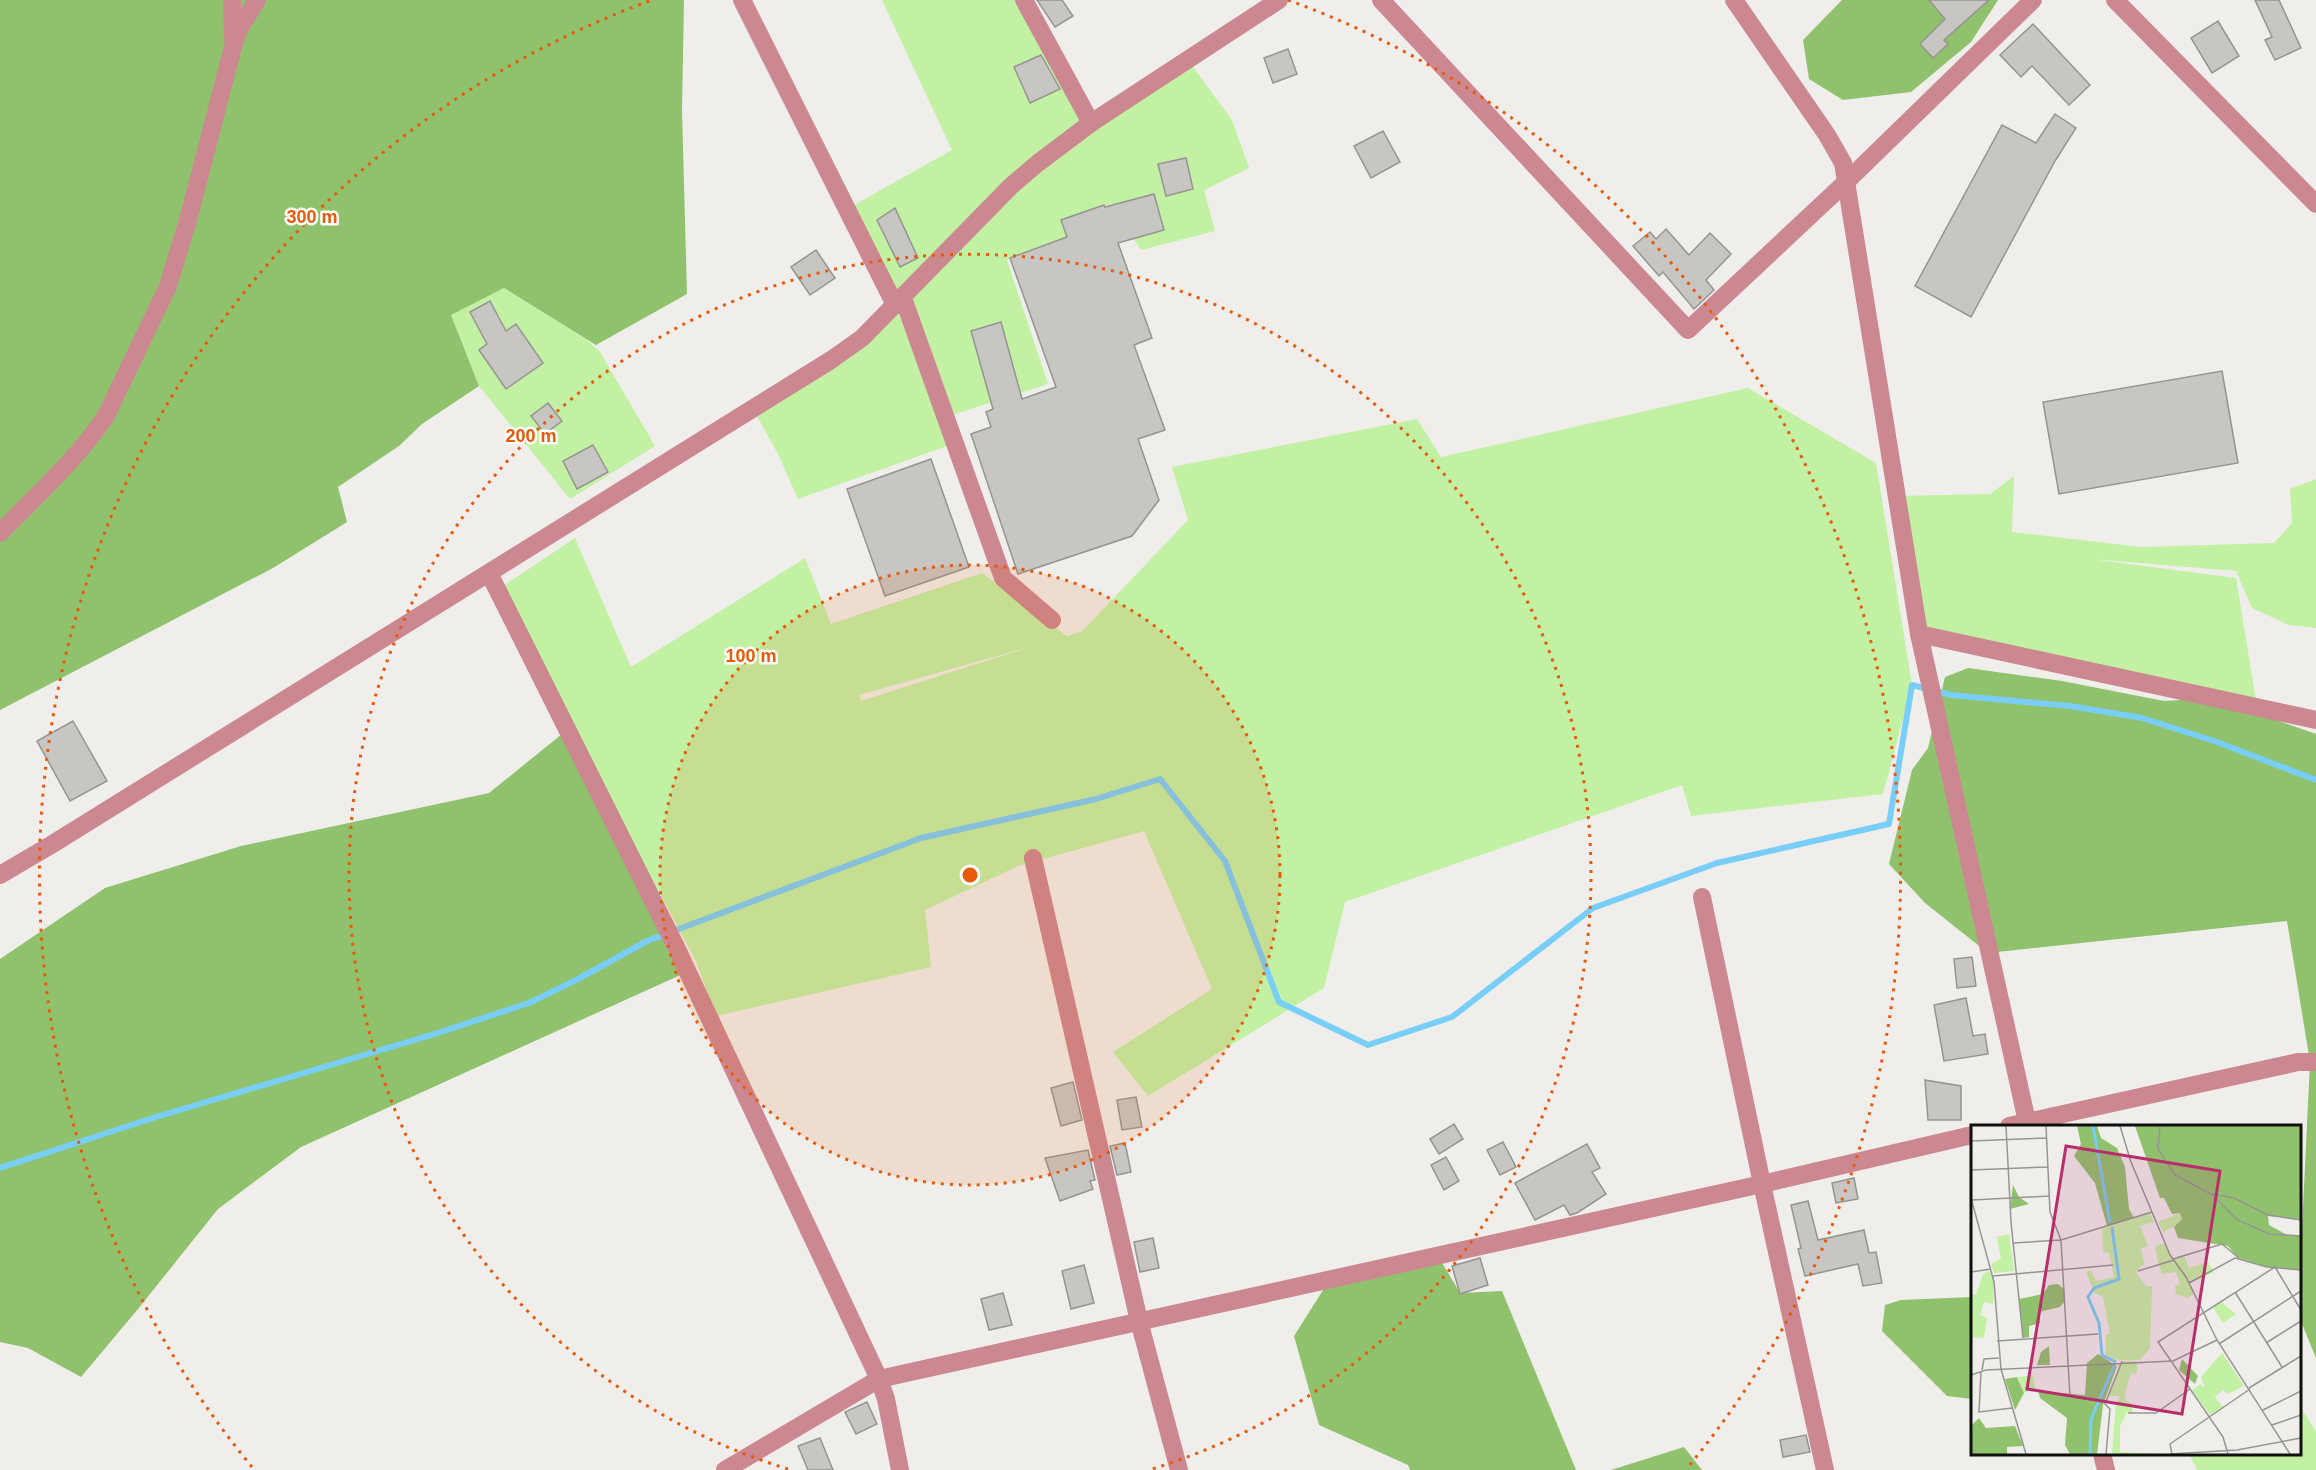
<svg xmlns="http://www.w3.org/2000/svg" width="2316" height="1470" font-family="Helvetica,sans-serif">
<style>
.green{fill:#c2f1a4;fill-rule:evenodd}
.forest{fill:#90c26d}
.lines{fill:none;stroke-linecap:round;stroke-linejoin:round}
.stream{stroke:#79cef7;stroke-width:6}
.building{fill:#c7c6c3;stroke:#959491;stroke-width:1.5}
.minor{stroke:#cc8891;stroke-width:18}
.ring{fill:none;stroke:#e8590c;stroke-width:3;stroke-dasharray:3 6}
.inset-river{fill:none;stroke:#79cef7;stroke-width:3}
.inset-road{fill:none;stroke:#959593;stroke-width:1.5}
.view{fill:#b82e6a;fill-opacity:0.15;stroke:#b82e6a;stroke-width:3}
.inset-edge{fill:none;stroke:#0f0f0e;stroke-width:3}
.centre{fill:#e8590c;stroke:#fcfcf8;stroke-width:3}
.ring-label{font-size:18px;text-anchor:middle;font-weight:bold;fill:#e8590c;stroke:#fcfcf8;stroke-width:5;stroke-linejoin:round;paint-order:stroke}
</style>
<rect width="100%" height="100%" fill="#efeeeb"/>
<!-- green -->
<g class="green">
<path d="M882,0H1024L1087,116L1037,171L1188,60L1232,120L1249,168L1204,190L1215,231L1141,250L1111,204L1062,220L1067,237L1007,260L1048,384L946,417L903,298L840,213L952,150Z"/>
<path d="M504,288L586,339L600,352L655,446L570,499L479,386L451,315Z"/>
<path d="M895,305L950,445L798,499L778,454L753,409Z"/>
<path d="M1748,388L1876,463L1912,685L1883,794L1691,816L1682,785L1345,902L1324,988L1148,1096L1113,1052L1212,989L1144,831L1018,866L925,910L931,967L716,1016L696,961L497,590L575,538L631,667L805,558L831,624L982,573L1067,636L1082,631L1089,624L1188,520L1172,467L1417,419L1441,457ZM1036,645L861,701L859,695Z"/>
<path d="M2014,476L2012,532L2141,547L2274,543L2292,523L2290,489L2316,479V628L2289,625L2252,608L2236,571L2091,559L2236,578L2257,707L1919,634L1896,496L1990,494Z"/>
<path d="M2300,1406L2316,1432V1470H2197L2189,1454H2300Z"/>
</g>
<!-- forest -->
<g class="forest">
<path d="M0,0H684L682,110L687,294L596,345L504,288L451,315L479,386L422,424L399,446L338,487L347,522L273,568L0,710Z"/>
<path d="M1842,0H1998L1971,42L1911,92L1843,100L1809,79L1803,40Z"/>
<path d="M1968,668L2062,681L2164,701L2212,698L2316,734V1358L2300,1319V1270L2310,1062L2287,921L1988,953L1925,903L1889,864L1912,770L1928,748L1945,677Z"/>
<path d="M567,730L687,972L301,1147L218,1209L138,1309L81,1377L28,1348L0,1342V959L105,888L241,846L489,793Z"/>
<path d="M1438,1256L1460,1293L1502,1291L1576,1470H1410L1408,1465L1319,1425L1294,1336L1330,1279Z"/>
<path d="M1972,1297V1399L1947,1396L1882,1331L1885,1305L1901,1300Z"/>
<path d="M1684,1447L1702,1470H1611Z"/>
</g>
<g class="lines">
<!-- stream -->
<path class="stream" d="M0,1168L156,1117L441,1032L529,1003L578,979L647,941L921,838L1096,799L1160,779L1225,861L1279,1002L1368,1045L1452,1017L1593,908L1717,863L1889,824L1912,685L1951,695L2070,706L2142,718L2217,742L2316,780"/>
</g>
<!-- building -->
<g class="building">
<path d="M1037,0H1062L1073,16L1055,27Z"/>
<path d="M1929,0H1989L1944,40L1948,44L1933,58L1920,44L1945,19Z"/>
<path d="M2255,0H2279L2301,48L2275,60L2265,40L2272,37Z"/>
<path d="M2218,21L2239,56L2212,73L2191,38Z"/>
<path d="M2033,24L2090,85L2069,105L2032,66L2021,77L2000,55Z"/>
<path d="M1288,49L1297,74L1273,83L1264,58Z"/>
<path d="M1041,55L1060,89L1030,103L1014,67Z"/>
<path d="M2055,114L2076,128L2055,161L1971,317L1915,286L2002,125L2036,143Z"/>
<path d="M1383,131L1400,162L1371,178L1354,146Z"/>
<path d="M1186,158L1193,189L1166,196L1158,164Z"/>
<path d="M1154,194L1164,230L1118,243L1152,338L1134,345L1165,430L1138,439L1159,500L1132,536L1018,574L971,434L991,427L986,412L993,409L971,331L1001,322L1022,399L1056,387L1010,258L1067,237L1061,220L1104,205L1105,207Z"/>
<path d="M895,208L918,258L900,267L877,220Z"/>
<path d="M1666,229L1689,255L1710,233L1731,254L1706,280L1714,290L1694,309L1663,272L1659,276L1633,246L1650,232L1656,239Z"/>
<path d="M816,250L835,278L810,295L791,267Z"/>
<path d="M490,301L506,331L516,324L543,363L506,389L479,350L487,344L470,312Z"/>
<path d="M2222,371L2238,463L2059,494L2043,402Z"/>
<path d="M548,403L562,421L545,434L531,416Z"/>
<path d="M593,445L608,472L577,489L563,461Z"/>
<path d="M931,459L969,567L885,596L847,489Z"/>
<path d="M73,721L107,781L70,801L37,741Z"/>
<path d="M1972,957L1976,986L1957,988L1954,959Z"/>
<path d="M1966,998L1973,1036L1985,1034L1988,1054L1944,1061L1934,1005Z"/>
<path d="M1925,1080L1961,1086V1120H1928Z"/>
<path d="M1073,1082L1082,1120L1061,1126L1051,1088Z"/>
<path d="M1136,1097L1142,1127L1122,1130L1117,1100Z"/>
<path d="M1454,1124L1463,1139L1439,1154L1430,1139Z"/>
<path d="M1503,1142L1516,1167L1500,1175L1487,1150Z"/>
<path d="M1125,1143L1131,1172L1117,1175L1110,1146Z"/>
<path d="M1587,1144L1600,1168L1592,1172L1606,1194L1577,1213L1570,1215L1564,1205L1535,1220L1515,1183Z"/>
<path d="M1088,1150L1095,1180L1090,1181L1093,1189L1060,1201L1045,1158Z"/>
<path d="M1446,1157L1459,1181L1444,1190L1431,1165Z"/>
<path d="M1854,1178L1858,1199L1836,1203L1832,1183Z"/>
<path d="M1808,1201L1818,1240L1864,1230L1869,1253L1876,1252L1882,1283L1863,1286L1858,1264L1805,1276L1798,1249L1801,1248L1791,1205Z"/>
<path d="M1153,1238L1159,1268L1140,1272L1134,1242Z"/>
<path d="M1480,1258L1488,1285L1460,1294L1452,1266Z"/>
<path d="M1084,1265L1094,1303L1071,1309L1062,1271Z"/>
<path d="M1003,1293L1012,1325L989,1330L981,1299Z"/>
<path d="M867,1402L877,1424L856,1434L845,1412Z"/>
<path d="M1806,1435L1810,1452L1783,1457L1780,1440Z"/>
<path d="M820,1438L833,1470H808L798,1446Z"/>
</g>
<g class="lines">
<!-- minor -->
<g class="minor">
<path d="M232,0L233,39"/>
<path d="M742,0L895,305"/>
<path d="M1024,0L1091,123"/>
<path d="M1381,0L1688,330L1846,182L2033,0"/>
<path d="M1734,0L1827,135L1843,163L1919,634L2028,1126"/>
<path d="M2115,0L2316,204"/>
<path d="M903,298L1003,578L1052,620"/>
<path d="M0,533C37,495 77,459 106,416L168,286L188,220L233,47L238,31L257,0"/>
<path d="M489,573L676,947L879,1379L886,1399L900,1470"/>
<path d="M1919,634L2316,720"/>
<path d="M1033,858L1139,1321L1179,1470"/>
<path d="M0,875L51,845L831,360L862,338L1011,186L1038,163L1091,123L1279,0"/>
<path d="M1702,897L1762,1184L1825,1470"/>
<path d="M2009,1126L2298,1062H2316"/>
<path d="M2102,1454L2106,1470"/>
<path d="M725,1470L879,1379L1762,1184L1972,1135"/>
</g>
</g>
<!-- distance rings -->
<circle cx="970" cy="875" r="310" fill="#e8590c" fill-opacity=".12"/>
<g class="ring">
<circle cx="970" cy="875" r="310"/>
<path d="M788 1469A621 621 0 1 1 1152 1469"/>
<path d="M252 1467A931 931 0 0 1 652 0M1288 0A931 931 0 0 1 1688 1467"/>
</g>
<!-- overview -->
<g transform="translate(1971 1125)">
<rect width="330" height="330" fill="#efeeeb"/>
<path d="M179,88L183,97L169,101L177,121L170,123L173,139L165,147L175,161H181L179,223L169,235H146L135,230V209H139L132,172L124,168L115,148L120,145L125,156L143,152L138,128L132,127L131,104ZM209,88L211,94L204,101L192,107L187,97ZM38,109L43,146L23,148L20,139L30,134L26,112ZM194,118L202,134L213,130L218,143L237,137L243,147L219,158L223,169L216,173L205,169L204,161L209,159L205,147L191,149L187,138L184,121ZM18,146L23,155L22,179L13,177L9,190L16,193L13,213L2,212L0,230V170L5,169L12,149ZM250,177L265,189L252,198L242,182ZM251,228L273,261L257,269L252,265L244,272L240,268L252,282L239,290L221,265L229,259L234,263L230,252ZM151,236H166V249L160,248L156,261L154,275L160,278L162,288L156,287L149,301V327L191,329H141L145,279L149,271H138ZM62,250L64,263L53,268L47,252Z" fill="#c2f1a4"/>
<path d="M106,1H126L130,13L146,23L154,42L158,84L163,93L136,101L124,58L103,31L110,19ZM164,1H330V94L297,91L298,100L316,110H330V145L296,142L267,133L257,121L207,113L203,102L211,94L209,88L201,89L193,73H189ZM42,60L48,72L58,79L39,84ZM87,159L93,164L94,176L89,182L68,187L69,198L58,201V212L52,213L48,174L72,169L78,160ZM78,221L79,240H66L70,227ZM127,229L146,241L132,280L126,329H99L94,320L96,293L69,273L67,266L114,270L116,238ZM211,234L227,251L224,259L208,245ZM46,252L53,268L44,285L34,254ZM8,293L15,303L44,301L52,321L36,322V329H0V301Z" fill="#90c26d"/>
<path class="inset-river" d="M122,1L139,97M141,102L148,154L123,163L117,172L128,198L131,230L145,237M119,329L120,294L143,241"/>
<path class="inset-road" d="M35,1L40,97L52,213M75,1L79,87L90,115L99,272M149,1L160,37L199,130L215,152L246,215L319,329M189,1L187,24L204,50L242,70L265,94L298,109L330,111M0,16L75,13M0,45L77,42M241,69L263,73L297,90L330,95M0,73L23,157L30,244L55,329M1,75L78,71M42,118L90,115L181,87M202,134L251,119L268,133M167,146L203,135M0,147L20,144M22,151L142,140M218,158L264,133L296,142L330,145M264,167L311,242M26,216L127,209M295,218L330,196M248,219L330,166M11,245L13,234L28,233M10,246L8,287L41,283M0,250L15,245L202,236L246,215M278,263L330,231M292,285L330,266M157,288H185L219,264M301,300L330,290M135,329L139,284L134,279L151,236M199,329L266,325L330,313M201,329L199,319L279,264M257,329L252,312L187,217L304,142L330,185"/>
<path class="view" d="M95,21L249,46L211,289L56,264Z"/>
<rect width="330" height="330" class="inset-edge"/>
</g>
<circle cx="970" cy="875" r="9" class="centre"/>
<g class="ring-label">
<text x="312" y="223">300 m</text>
<text x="531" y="442">200 m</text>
<text x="751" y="662">100 m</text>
</g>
</svg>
